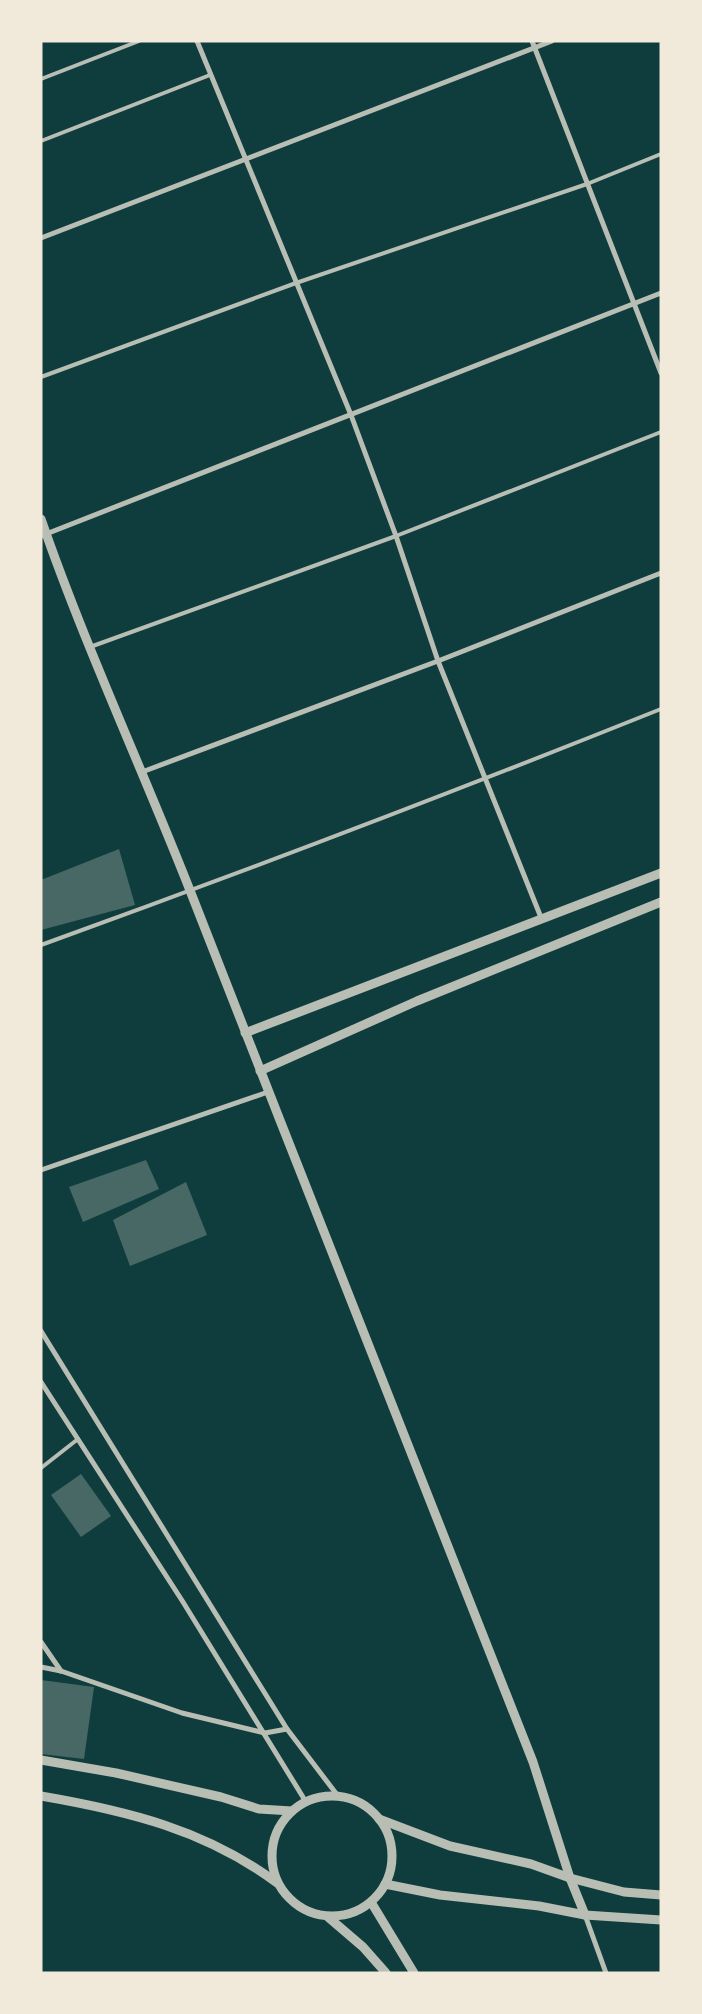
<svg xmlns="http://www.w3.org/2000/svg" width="702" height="2014" font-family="Georgia,serif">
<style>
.building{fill:#486865}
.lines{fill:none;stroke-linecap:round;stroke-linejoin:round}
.service{stroke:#b8beb3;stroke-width:4}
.minor{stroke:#b8beb3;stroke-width:5}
.tertiary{stroke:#b8beb3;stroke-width:9}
</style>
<rect width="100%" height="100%" fill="#0f3d3e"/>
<!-- building -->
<g class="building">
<path d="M119,849L135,905L41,930V880Z"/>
<path d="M146,1160L159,1189L83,1222L69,1187Z"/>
<path d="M186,1182L207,1235L130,1266L113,1220Z"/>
<path d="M81,1474L111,1516L81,1537L51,1495Z"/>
<path d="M41,1680L94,1687L84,1759L41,1754Z"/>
</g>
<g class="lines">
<!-- service -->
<g class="service">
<path d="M41,79L139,41"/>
<path d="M41,141L210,75"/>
<path d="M41,377L296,283L587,184L661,154"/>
<path d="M90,647L396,536L661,432"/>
<path d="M41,945C249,870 456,791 661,709"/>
<path d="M41,1468L78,1439"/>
</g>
<!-- minor -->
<g class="minor">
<path d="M197,41L351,415L396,536L438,661L542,920"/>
<path d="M532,41L661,373"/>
<path d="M41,238L552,41"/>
<path d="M41,536L661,293"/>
<path d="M142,772L438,661L661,573"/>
<path d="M41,1170L268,1092"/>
<path d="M41,1331L261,1687L287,1729L338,1796"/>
<path d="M41,1382L183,1602L306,1802"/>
<path d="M41,1642L61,1671"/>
<path d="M41,1667L61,1671L182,1713L265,1733L287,1729"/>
<path d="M585,1915L606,1973"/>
</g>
<!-- tertiary -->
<g class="tertiary">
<path d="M41,519C85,646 142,768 191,893C304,1183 419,1472 533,1762L570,1878L585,1915"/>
<path d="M245,1033L661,873"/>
<path d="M260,1071L417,1001L661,902"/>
<path d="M41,1760L116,1773L221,1797L259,1809L292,1811"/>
<path d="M41,1796C128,1811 206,1830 277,1883"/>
<circle cx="332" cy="1856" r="60"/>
<path d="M379,1819L450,1846L531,1864L570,1878L624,1892L661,1895"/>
<path d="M385,1884L440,1895L539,1906L585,1915L661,1920"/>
<path d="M371,1902L414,1973"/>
<path d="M328,1917L363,1947L386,1973"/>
</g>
</g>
<!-- border -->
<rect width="702" height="2014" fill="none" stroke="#f1e9da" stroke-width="85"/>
</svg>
